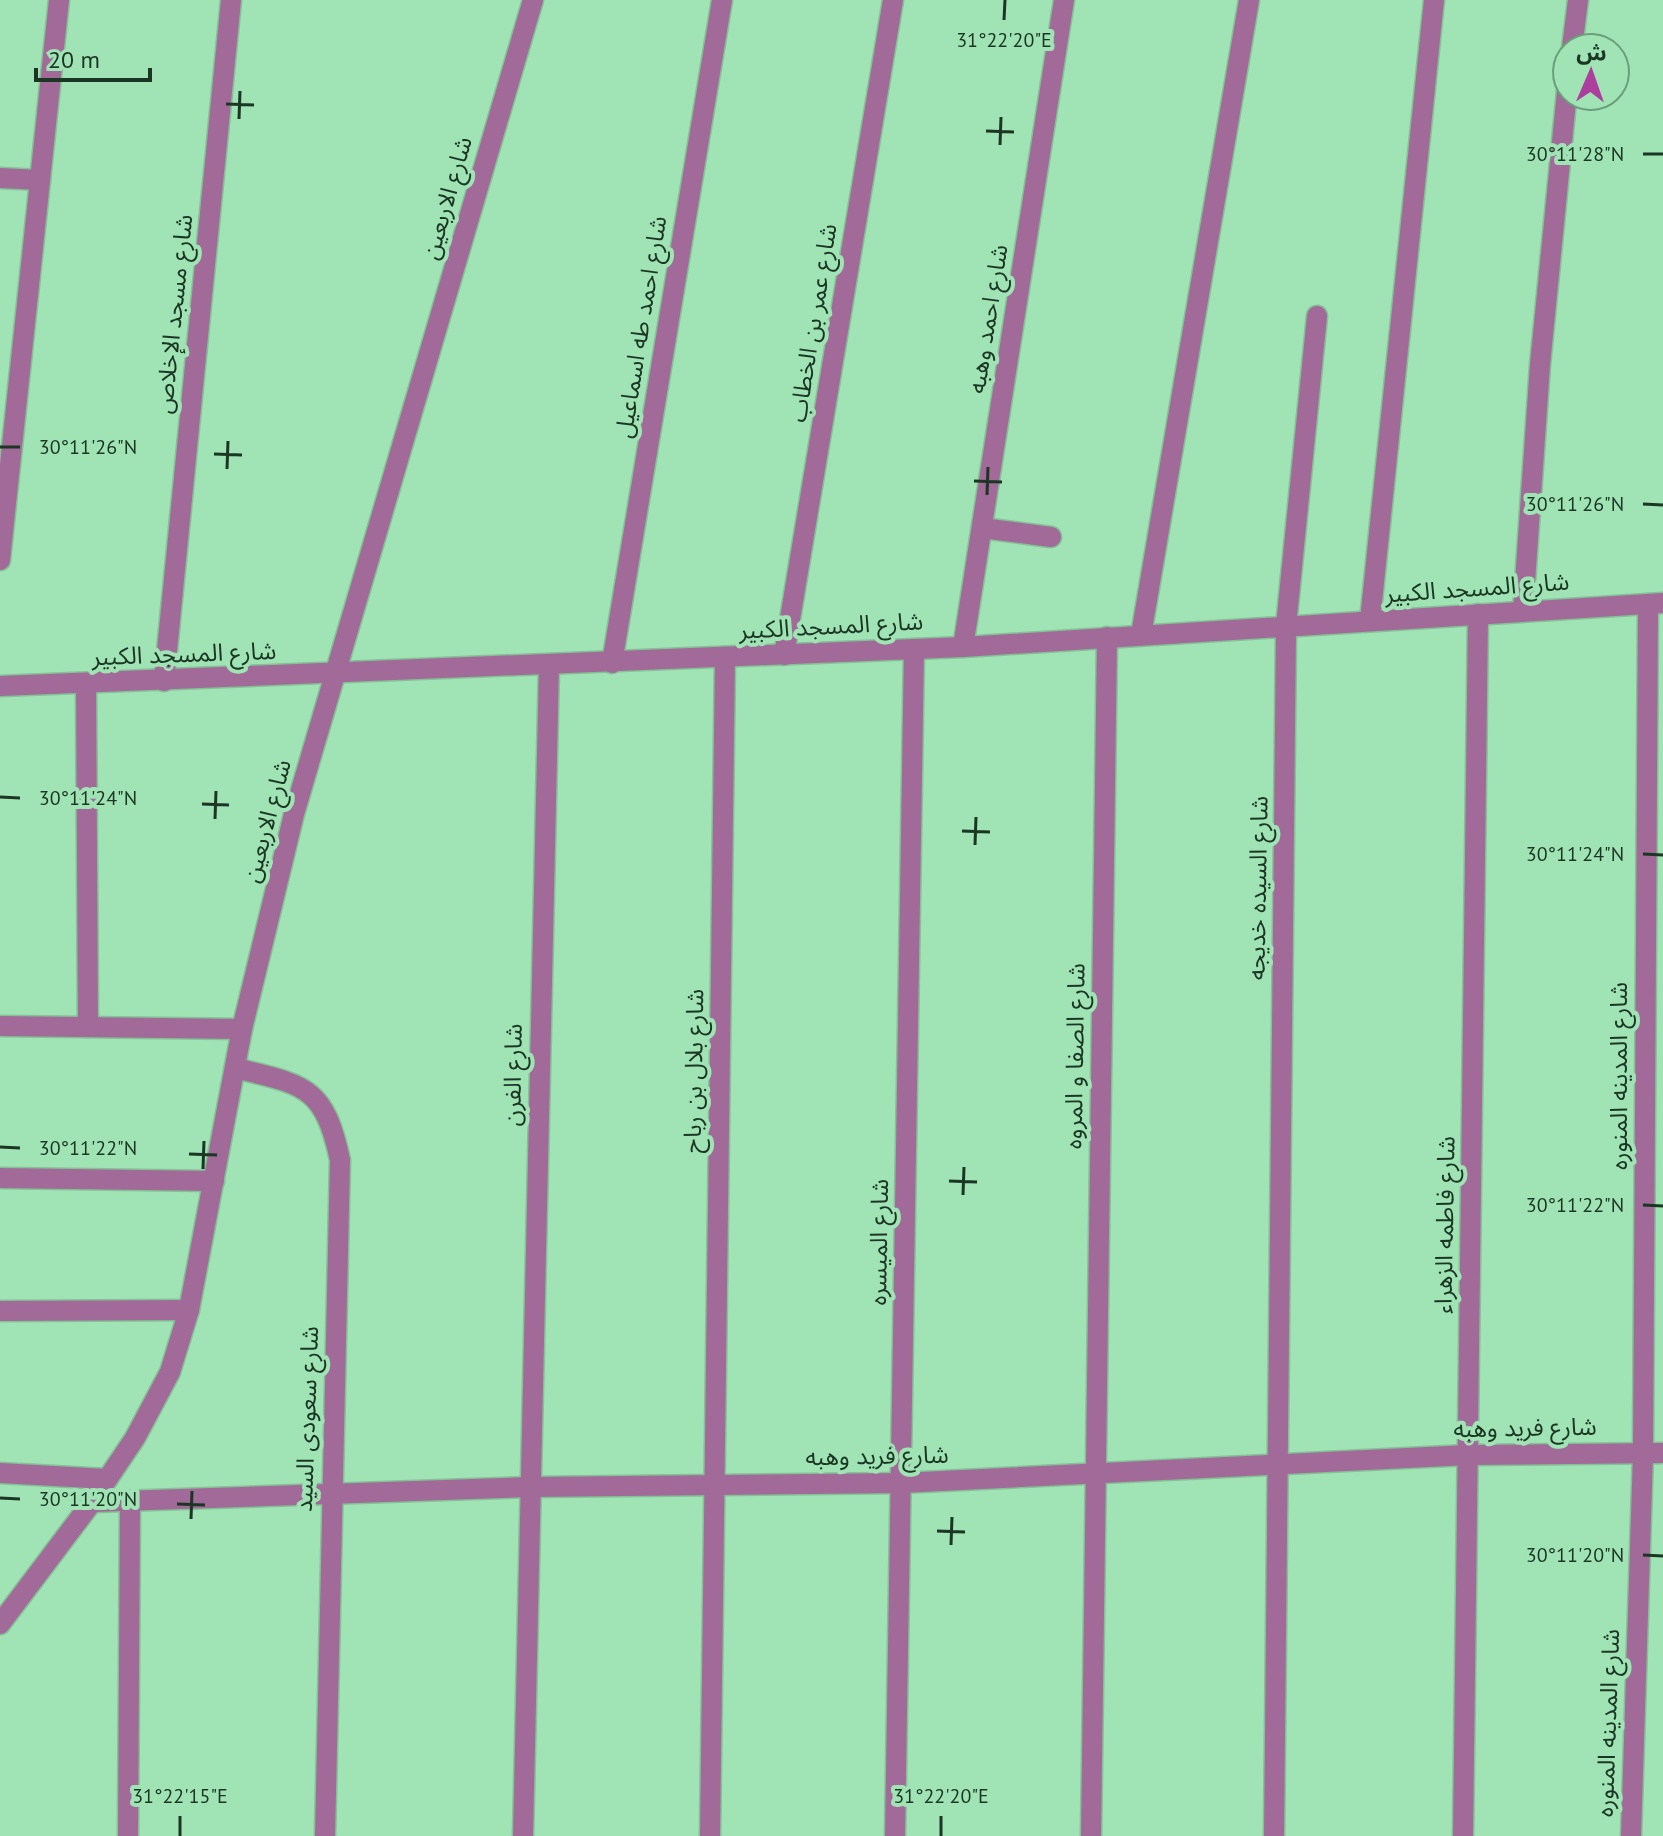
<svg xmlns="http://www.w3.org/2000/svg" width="1663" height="1836" font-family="'PT Sans','Noto Sans Arabic',sans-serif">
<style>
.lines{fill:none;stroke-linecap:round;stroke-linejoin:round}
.minor-casing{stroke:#85c097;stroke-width:23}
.minor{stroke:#a16a98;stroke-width:20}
.ticks{fill:none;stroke:#1b3623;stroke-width:3}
.labels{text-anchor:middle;stroke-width:8;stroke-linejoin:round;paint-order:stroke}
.street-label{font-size:24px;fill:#1b3623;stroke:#a0e3b4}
.ticks-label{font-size:20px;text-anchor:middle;fill:#1b3623;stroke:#a0e3b4;stroke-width:8;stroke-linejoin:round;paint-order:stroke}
</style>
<rect width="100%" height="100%" fill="#a0e3b4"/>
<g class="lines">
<defs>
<g id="minor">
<path d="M1572,48L1578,0"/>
<path d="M0,178L40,180"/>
<path d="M982,528L1051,537"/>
<path d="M0,560L59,0"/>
<path d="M1523,611L1540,365L1567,91"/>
<path d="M1370,621L1434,0"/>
<path d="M1141,635L1249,0"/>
<path d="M963,647L1064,0"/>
<path d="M784,655L893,0"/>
<path d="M612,663L722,0"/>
<path d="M164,681L231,0"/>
<path d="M86,683L88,1027"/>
<path d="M0,686L963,647L1663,603"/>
<path d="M0,1026L242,1029"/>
<path d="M235,1068C304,1085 324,1085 340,1160L325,1836"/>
<path d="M0,1178L214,1181"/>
<path d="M0,1311L189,1310"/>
<path d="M0,1473L107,1479"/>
<path d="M92,1502L530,1487L901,1483L1468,1455L1663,1453"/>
<path d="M0,1624L92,1502L135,1438L170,1372L189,1310L242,1029L294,814L533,0"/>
<path d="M128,1836L130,1501"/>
<path d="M523,1836L549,665"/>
<path d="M710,1836L725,657"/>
<path d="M895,1836L914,649"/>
<path d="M1091,1836L1107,637"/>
<path d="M1274,1836L1286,626L1317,316"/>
<path d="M1463,1836L1478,614"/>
<path d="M1631,1836L1643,1453L1648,604"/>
</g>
</defs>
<!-- minor casing -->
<use href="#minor" class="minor-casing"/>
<!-- minor -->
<use href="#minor" class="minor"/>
</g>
<!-- ticks -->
<path class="ticks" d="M1004,20L1005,0M226,104L254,105M239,119L240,91M986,131L1014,132M1000,145L1001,117M1643,154H1663M0,447H20M214,454L242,455M227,469L228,441M974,481L1002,482M987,495L988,467M1643,504L1663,505M0,797L20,798M202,804L229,805M215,819L216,791M962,831L990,832M975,845L976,817M1643,854L1663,855M0,1147L20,1148M189,1154L217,1155M203,1169L204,1141M949,1181L977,1182M963,1195L964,1167M1643,1205L1663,1206M0,1498L20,1499M177,1504L205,1505M191,1519L192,1491M937,1531L965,1532M951,1545L952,1517M1643,1555L1663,1556M180,1836V1816M941,1836V1816"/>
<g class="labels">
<!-- street labels -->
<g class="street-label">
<text transform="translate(447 198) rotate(-74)" y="8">شارع الاربعين</text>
<text transform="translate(174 314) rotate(-84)" y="8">شارع مسجد الإخلاص</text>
<text transform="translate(988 319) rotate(-81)" y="8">شارع احمد وهبه</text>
<text transform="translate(813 323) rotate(-81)" y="8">شارع عمر بن الخطاب</text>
<text transform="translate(641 327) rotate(-81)" y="8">شارع احمد طه اسماعيل</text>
<text transform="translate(1477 588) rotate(-4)" y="8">شارع المسجد الكبير</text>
<text transform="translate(831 626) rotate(-3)" y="8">شارع المسجد الكبير</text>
<text transform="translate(184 654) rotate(-2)" y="8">شارع المسجد الكبير</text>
<text transform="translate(267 821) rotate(-75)" y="8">شارع الاربعين</text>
<text transform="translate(1258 888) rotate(-89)" y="8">شارع السيده خديجه</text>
<text transform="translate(1075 1056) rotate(-89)" y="8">شارع الصفا و المروه</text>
<text transform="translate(694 1071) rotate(-89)" y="8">شارع بلال بن رباح</text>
<text transform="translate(513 1075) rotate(-89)" y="8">شارع الفرن</text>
<text transform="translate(1619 1076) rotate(-90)" y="8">شارع المدينه المنوره</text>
<text transform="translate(1445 1225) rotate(-89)" y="8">شارع فاطمه الزهراء</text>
<text transform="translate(879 1242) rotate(-89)" y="8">شارع الميسره</text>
<text transform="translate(307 1419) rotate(-88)" y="8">شارع سعودى السيد</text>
<text transform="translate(1525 1428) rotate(-1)" y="8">شارع فريد وهبه</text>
<text transform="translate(877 1456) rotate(-1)" y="8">شارع فريد وهبه</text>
<text transform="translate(1608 1723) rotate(-88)" y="8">شارع المدينه المنوره</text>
</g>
</g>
<g class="ticks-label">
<text x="1004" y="47">31°22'20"E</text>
<text x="1575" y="161">30°11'28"N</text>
<text x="88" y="454">30°11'26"N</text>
<text x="1575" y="511">30°11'26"N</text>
<text x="88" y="805">30°11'24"N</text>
<text x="1575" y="861">30°11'24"N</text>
<text x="88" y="1155">30°11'22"N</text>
<text x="1575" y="1212">30°11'22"N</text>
<text x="88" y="1506">30°11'20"N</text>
<text x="1575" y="1562">30°11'20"N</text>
<text x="180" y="1803">31°22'15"E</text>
<text x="941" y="1803">31°22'20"E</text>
</g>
<!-- north arrow -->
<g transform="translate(1591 72) rotate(2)"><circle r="38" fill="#a0e3b4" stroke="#6b9e7a" stroke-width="2"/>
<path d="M0-6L14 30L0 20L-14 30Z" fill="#ac3f9e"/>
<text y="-12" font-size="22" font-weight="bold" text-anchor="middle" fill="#1b3623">ش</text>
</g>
<!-- scale -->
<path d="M36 68v12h114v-12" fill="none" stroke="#1b3623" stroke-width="4"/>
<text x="48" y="68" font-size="24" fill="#1b3623" stroke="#a0e3b4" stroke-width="6" paint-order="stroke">20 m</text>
</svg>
